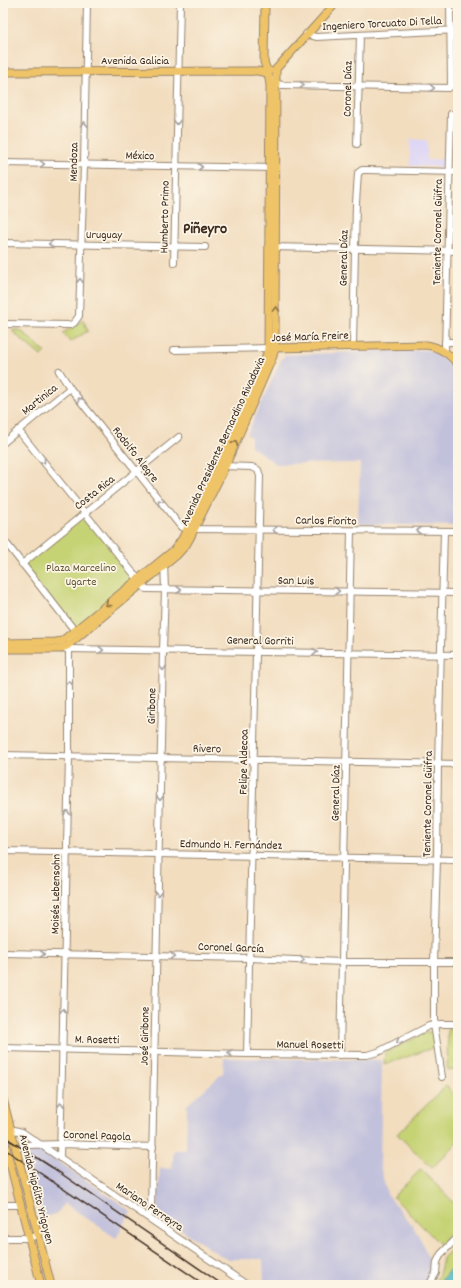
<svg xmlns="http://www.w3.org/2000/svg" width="461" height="1288" font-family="Dekko,sans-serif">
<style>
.built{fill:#ddd5f6}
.industrial{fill:#c2c1dc}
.green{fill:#c6d375;stroke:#807e4a}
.water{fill:#4bb9c4;stroke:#437271}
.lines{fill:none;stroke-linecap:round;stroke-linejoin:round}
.minor-casing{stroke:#96846e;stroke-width:8}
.major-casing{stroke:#96846e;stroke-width:9}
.minor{stroke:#fff;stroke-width:6}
.major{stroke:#efc469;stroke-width:7}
.rail{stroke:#3b2a1e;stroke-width:1.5}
.oneway{stroke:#a79f9a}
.oneway2{stroke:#8c6f40}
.labels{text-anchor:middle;stroke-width:3.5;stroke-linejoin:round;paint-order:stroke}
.street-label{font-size:12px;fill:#3b2a1e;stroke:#fcf5e5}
.park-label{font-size:12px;fill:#5e5434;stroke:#fcf5e5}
.district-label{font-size:16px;font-weight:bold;fill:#3b2a1e;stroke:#fcf5e5}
</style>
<rect width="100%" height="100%" fill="#fcf5e5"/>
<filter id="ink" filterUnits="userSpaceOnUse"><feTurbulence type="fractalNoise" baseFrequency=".025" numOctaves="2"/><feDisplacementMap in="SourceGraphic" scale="8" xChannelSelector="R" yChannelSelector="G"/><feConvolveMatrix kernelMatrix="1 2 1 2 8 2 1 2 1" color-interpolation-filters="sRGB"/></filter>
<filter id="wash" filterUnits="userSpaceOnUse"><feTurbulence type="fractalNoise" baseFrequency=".012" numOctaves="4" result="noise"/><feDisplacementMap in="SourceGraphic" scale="16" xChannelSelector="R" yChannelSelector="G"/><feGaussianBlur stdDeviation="0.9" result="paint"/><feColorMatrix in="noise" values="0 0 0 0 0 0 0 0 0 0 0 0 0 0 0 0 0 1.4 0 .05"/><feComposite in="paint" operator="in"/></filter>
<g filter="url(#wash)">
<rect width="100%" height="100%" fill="#f2ddbf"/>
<!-- built -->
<path class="built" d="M410,140H427V160L444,159L442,167L410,166Z"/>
<!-- industrial -->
<g class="industrial">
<path d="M409,350H427L435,353L448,361L458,371V526L361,524L358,521L360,463L276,464L251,446V437L247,435L282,358L286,355Z"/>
<path d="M224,1058L382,1060L380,1165L387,1194L418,1234L435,1272L424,1285H264L263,1259H226L157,1214L160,1168L172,1169L174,1150H186L187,1105L223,1073Z"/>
<path d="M40,1149L131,1211L116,1238L64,1203L57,1214L42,1217L26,1150Z"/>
</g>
<!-- green -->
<g class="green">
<path d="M83,320L88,331L70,342L63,333Z"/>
<path d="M13,330H20L45,352L41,356L13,332Z"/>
<path d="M84,514L138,580L75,631L22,564Z"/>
<path d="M448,1029H458V1070H447Z"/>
<path d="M427,1032H432L435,1047L384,1065L385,1053Z"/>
<path d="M446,1086L458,1098V1142L432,1168L397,1134Z"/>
<path d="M421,1169L458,1207V1226L440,1244L393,1197Z"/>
<path d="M458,1243V1260L437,1285H432L439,1275L443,1258Z"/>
</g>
<!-- water -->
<path class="water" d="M458,1260V1285H437Z"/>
</g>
<g filter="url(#ink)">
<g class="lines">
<defs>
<g id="minor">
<path d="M306,34L316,37L458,30"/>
<path d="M274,80L278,84L282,85L449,88L451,85L450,3"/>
<path d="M357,144L360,35"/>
<path d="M3,163L273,168"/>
<path d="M3,243L205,247"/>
<path d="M271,247L458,251"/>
<path d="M174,263L180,3"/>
<path d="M3,324L70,325L74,323L79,316L84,165L87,3"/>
<path d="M445,342H458"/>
<path d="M353,345L356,203L358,173L362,170H366L458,172"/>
<path d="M174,350L268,348"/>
<path d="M445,351L451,114"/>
<path d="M59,371L70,388L181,527L194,529L458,531"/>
<path d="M18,430L146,589L458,593"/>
<path d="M3,443L70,388"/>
<path d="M223,466L252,467L258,470L260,476L247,1054"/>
<path d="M3,539L75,631L69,645V756L60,1158"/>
<path d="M22,564L179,437"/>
<path d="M66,649L458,655"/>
<path d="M3,755L458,764"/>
<path d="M3,851L458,860"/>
<path d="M3,953L249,958L342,962H458"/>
<path d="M3,1048L247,1054L367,1055L378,1052L429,1026L439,1024H458"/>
<path d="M340,1055L351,531"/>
<path d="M442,1077L434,1024V962L437,860L438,764L444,531"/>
<path d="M3,1134L14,1130L22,1132L247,1285"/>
<path d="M16,1149L27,1145L61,1144L153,1147"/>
<path d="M3,1205H21"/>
<path d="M148,1217L151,1210L163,650L165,590L164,562"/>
<path d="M3,1238H29L38,1235"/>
<path d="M429,1285L436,1273L437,1262L441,1254L458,1237"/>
</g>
<g id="major">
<path d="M3,72L257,71L268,73L270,71"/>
<path d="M272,348L426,345C440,347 449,354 458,364"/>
<path d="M3,643L56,642L62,641L174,550L182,539L219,465L266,357L268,348L270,85L268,73L264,62L265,3"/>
<path d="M3,649H59L67,646L177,555L186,545L190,538L225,467L273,356L275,348L276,69L336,3"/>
<path d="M3,1099L51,1285"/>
<path d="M3,1136L41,1285"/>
</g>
</defs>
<!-- minor casing -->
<use href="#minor" class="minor-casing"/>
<!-- major casing -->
<use href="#major" class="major-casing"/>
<!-- minor -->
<use href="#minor" class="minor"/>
<!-- major -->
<use href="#major" class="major"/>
<!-- rail -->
<g class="rail">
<path d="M3,1136L53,1168L223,1285"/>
<path d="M3,1148L205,1285"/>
</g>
</g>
<!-- one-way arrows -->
<defs><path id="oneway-chevron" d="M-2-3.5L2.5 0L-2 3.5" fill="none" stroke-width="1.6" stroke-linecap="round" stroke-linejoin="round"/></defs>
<g class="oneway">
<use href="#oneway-chevron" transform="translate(302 85) rotate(1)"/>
<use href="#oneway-chevron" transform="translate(432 88) rotate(1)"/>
<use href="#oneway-chevron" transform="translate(177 122) rotate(91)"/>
<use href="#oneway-chevron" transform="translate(84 124) rotate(-89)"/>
<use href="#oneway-chevron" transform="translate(42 164) rotate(1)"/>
<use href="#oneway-chevron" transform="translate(200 167)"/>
<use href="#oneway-chevron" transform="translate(51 244) rotate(-179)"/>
<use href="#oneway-chevron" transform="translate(80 281) rotate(-88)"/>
<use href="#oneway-chevron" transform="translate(80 400) rotate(-128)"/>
<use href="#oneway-chevron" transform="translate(43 461) rotate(52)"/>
<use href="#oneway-chevron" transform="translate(160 502) rotate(-128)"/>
<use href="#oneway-chevron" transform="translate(275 530) rotate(-179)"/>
<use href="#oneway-chevron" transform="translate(419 531) rotate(180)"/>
<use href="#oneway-chevron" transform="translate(179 590)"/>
<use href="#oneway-chevron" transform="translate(337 591) rotate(1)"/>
<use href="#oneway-chevron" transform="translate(101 650) rotate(1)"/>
<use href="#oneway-chevron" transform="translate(315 652) rotate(1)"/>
<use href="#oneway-chevron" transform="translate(163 668) rotate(91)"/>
<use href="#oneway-chevron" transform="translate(69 683) rotate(-90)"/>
<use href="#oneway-chevron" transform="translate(160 798) rotate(91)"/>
<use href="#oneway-chevron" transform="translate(67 813) rotate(-89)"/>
<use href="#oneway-chevron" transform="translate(158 893) rotate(91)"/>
<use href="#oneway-chevron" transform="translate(42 954) rotate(1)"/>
<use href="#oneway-chevron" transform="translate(172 956) rotate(1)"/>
<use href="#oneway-chevron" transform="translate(302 960) rotate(2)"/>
<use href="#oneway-chevron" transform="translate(63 1011) rotate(-89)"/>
<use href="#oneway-chevron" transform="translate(399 1041) rotate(152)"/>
<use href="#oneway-chevron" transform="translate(230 1053) rotate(-179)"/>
<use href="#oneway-chevron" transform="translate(61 1105) rotate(-89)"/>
</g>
<g class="oneway2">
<use href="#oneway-chevron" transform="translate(276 309) rotate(-90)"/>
<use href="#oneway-chevron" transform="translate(235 443) rotate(-67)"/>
<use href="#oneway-chevron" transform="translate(108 604) rotate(141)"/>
</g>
</g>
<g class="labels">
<!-- street labels -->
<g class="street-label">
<text transform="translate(382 23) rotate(-3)" y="4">Ingeniero Torcuato Di Tella</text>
<text x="135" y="64">Avenida Galicia</text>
<text transform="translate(347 89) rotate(-89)" y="4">Coronel Díaz</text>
<text transform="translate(140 155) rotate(1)" y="4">México</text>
<text transform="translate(73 162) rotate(-89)" y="4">Mendoza</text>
<text transform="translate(164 217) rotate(-89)" y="4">Humberto Primo</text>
<text transform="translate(437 232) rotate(-89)" y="4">Teniente Coronel Güifra</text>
<text x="104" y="238">Uruguay</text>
<text transform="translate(343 258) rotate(-89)" y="4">General Díaz</text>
<text transform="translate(310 336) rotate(-2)" y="4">José María Freire</text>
<text transform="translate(39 399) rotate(-39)" y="4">Martinica</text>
<text transform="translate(222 441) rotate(-65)" y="4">Avenida Presidente Bernardino Rivadavia</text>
<text transform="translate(136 454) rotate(52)" y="4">Rodolfo Alegre</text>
<text transform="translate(94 492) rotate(-39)" y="4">Costa Rica</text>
<text transform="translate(326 520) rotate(1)" y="4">Carlos Fiorito</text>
<text transform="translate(296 580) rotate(1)" y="4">San Luis</text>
<text transform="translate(260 640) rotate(1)" y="4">General Gorriti</text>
<text transform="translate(151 706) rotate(-89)" y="4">Giribone</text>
<text transform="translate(207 748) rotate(1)" y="4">Rivero</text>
<text transform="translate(243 762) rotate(-89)" y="4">Felipe Aldecoa</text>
<text transform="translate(335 793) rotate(-89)" y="4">General Díaz</text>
<text transform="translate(427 804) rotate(-89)" y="4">Teniente Coronel Güifra</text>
<text transform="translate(231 844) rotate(1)" y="4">Edmundo H. Fernández</text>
<text transform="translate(55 894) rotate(-89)" y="4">Moisés Lebensohn</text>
<text transform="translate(231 947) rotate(2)" y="4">Coronel García</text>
<text transform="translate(144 1036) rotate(-89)" y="4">José Giribone</text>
<text transform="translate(97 1039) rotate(1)" y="4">M. Rosetti</text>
<text transform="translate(310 1044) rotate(1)" y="4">Manuel Rosetti</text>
<text transform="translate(97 1135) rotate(2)" y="4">Coronel Pagola</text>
<text transform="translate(37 1189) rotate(76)" y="4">Avenida Hipólito Yrigoyen</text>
<text transform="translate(150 1206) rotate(34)" y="4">Mariano Ferreyra</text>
</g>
<!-- park labels -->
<g class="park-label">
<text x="81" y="571">Plaza Marcelino<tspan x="81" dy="14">Ugarte</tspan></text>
</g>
<!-- district labels -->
<g class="district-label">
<text x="205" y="233">Piñeyro</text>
</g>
</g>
<!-- margin -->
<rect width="461" height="1288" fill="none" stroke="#fcf5e5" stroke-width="16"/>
</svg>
